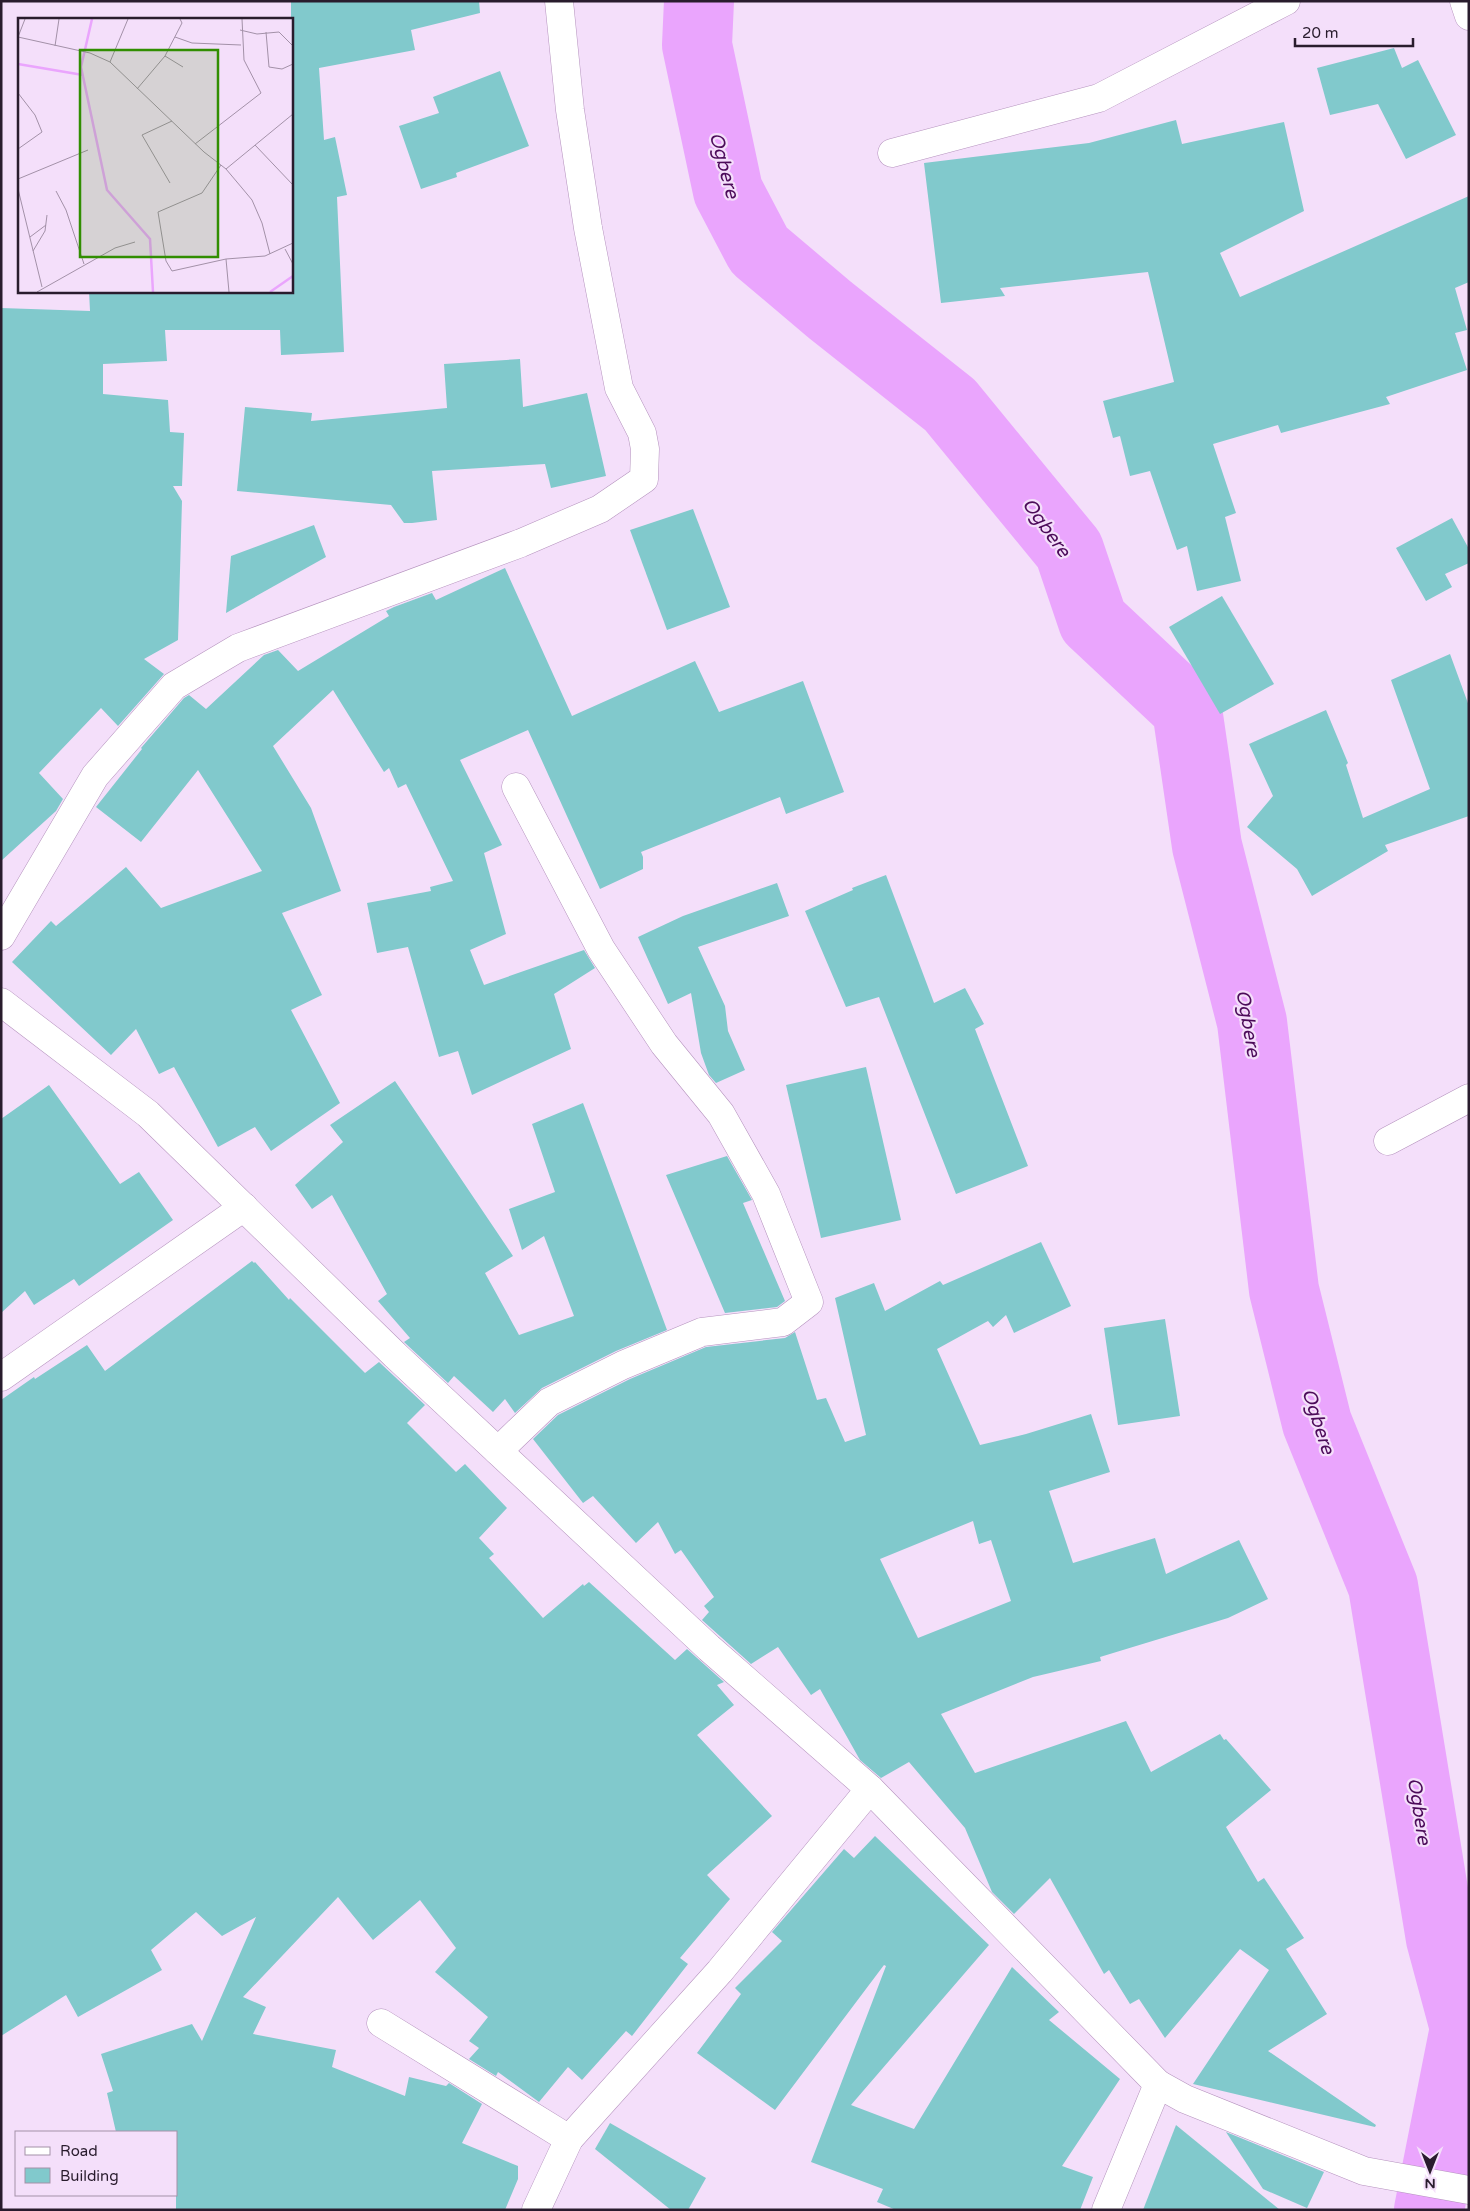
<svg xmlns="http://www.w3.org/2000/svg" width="1470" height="2211" font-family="'Varela Round',sans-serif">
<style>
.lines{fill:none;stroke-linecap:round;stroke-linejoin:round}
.stream{stroke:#eaa5fd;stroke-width:11}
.river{stroke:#eaa5fd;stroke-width:70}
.building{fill:#81c9cc;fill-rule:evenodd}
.minor-casing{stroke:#b593be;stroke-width:29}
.minor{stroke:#fff;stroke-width:28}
.labels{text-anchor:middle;stroke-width:4.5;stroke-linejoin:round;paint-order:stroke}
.water-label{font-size:19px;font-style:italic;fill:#4c0b5a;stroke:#f4dffa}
.inset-river{fill:none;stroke:#eaa5fd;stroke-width:2.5}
.inset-road{fill:none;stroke:#a391a8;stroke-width:1}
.view{fill:#318e01;fill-opacity:0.15;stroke:#318e01;stroke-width:2.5}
.inset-edge{fill:none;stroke:#291c2d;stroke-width:2.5}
</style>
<rect width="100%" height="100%" fill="#f4dffa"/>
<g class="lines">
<!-- stream -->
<path class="stream" d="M1441,1939L1469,1943"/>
<!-- river -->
<path class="river" d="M699,1L697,45L728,191L759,250L830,310L950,405L1069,550L1093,621L1187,709L1207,846L1252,1022L1284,1290L1317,1423L1383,1586L1441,1939L1465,2028L1429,2210"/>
</g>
<!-- building -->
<g class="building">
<path d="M291,1H479L480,13L411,30L415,50L319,68L324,140L335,137L347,195L337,197L344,352L281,355L280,330H165L167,361L103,364V394L168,400L170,432L184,433L182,486H173L182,501L178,640L144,659L164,674L118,726L101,708L39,773L63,799L56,811L1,861V308L90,311L89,291H291Z"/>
<path d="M1394,48L1402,68L1418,60L1456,135L1406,159L1378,104L1330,115L1317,68Z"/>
<path d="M500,71L529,146L456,173L457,177L421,189L399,126L439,113L433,97Z"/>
<path d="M1176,120L1182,144L1284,122L1304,211L1220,253L1240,297L1469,196V282L1455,288L1467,330L1455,333L1467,370L1386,397L1390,404L1281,433L1278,425L1213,444L1236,513L1225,517L1241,581L1197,591L1187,546L1177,550L1150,471L1130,476L1120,436L1113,438L1103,401L1174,382L1148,272L1000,288L1005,296L941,303L924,163L1089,143Z"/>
<path d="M520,359L523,407L587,393L606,476L551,488L545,464L432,471L437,520L412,523H404L391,505L237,491L245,407L312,413L311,421L447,408L444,364Z"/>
<path d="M693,509L730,607L667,630L630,530Z"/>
<path d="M1452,518L1469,549V563L1445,574L1452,587L1426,601L1396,548Z"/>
<path d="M314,525L326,557L226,613L231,556Z"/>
<path d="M505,568L572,716L695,661L719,712L803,681L844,792L786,814L780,797L641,852L643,857V869L600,889L528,730L460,760L502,845L484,853L506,934L470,950L484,985L584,950L595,968L554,994L571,1049L472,1095L458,1051L439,1057L408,947L377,953L367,903L431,891L430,887L453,881L406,784L398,788L389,768L384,772L333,690L273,746L311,808L341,891L282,913L322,995L291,1010L340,1103L271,1151L255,1127L218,1147L174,1067L159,1074L136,1029L111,1055L12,962L51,921L56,926L126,867L161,908L262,871L198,770L141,842L96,807L142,749L141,748L184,698L189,695L206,709L264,655L278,650L298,671L389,616L386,611L394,607L432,593L436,600Z"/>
<path d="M1222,596L1274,684L1220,714L1169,627Z"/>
<path d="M1450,654L1469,706V816L1385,845L1388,851L1312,896L1297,869L1247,827L1273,796L1249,744L1326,710L1348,763L1346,765L1363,818L1430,789L1391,680Z"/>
<path d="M886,875L934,1003L965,988L984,1024L975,1029L1028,1166L956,1194L879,997L846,1007L805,911L853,890L852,888Z"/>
<path d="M777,883L789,916L698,947L725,1006L728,1031L745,1070L716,1083L709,1075L701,1053L691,993L668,1004L638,937L683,916Z"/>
<path d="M866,1067L901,1220L821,1238L786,1085Z"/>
<path d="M395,1081L513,1256L485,1273L519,1335L574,1316L544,1236L522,1250L509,1209L555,1192L532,1124L583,1103L667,1330L616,1351L542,1388L515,1413L505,1399L493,1412L454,1376L448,1383L404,1342L410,1338L378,1301L387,1294L332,1195L312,1209L295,1185L343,1142L330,1125Z"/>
<path d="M49,1085L120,1184L139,1172L173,1220L79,1286L74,1279L34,1305L25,1291L1,1313V1119Z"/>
<path d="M727,1156L752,1200L743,1203L785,1301L777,1307L725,1313L666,1175Z"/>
<path d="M1041,1242L1071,1306L1014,1333L1006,1315L993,1327L988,1321L937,1349L980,1445L1026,1434L1091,1414L1110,1472L1049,1491L1073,1563L1155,1538L1166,1574L1239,1540L1268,1599L1228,1618L1100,1657L1101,1661L1033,1677L941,1714L975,1773L1126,1721L1151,1772L1220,1734L1224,1740L1226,1739L1271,1790L1226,1827L1258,1882L1264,1878L1304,1938L1286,1949L1327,2014L1268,2051L1376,2125L1375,2127L1193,2084L1269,1970L1240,1949L1165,2038L1139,1999L1130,2004L1109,1970L1104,1974L1050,1878L1014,1914L992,1892L965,1828L909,1762L881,1778L860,1760L820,1689L811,1695L778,1647L751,1664L702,1620L709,1612L704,1606L714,1597L681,1550L675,1554L658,1522L636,1543L593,1496L583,1503L533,1439L558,1415L630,1379L706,1347L785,1338L795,1332L817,1400L826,1398L845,1442L866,1435L835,1298L874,1283L885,1311L940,1281L943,1285ZM973,1521L979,1544L991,1540L1011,1601L918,1638L880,1559Z"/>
<path d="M252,1261L254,1263L255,1262L289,1300L290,1298L365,1373L379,1362L425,1405L407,1423L456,1472L465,1464L507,1508L479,1538L494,1554L489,1558L543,1618L583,1584L584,1586L589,1582L675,1660L687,1649L724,1682L717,1685L734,1705L697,1735L772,1816L707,1875L730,1899L680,1958L688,1964L632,2036L626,2031L582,2080L568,2067L539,2102L498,2072L496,2076L469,2059L479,2048L469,2041L488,2017L435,1972L456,1948L420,1900L373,1940L338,1897L243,1997L266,2007L253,2034L336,2050L332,2067L405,2096L409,2077L446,2086L449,2083L482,2104L462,2143L518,2166V2179L505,2210H176V2132H116L107,2093L113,2091L101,2054L192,2024L202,2041L256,1917L222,1936L196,1912L151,1950L162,1970L78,2017L66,1995L1,2036V1400L34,1377L35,1379L87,1345L105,1371Z"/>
<path d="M1165,1319L1180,1416L1118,1425L1104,1328Z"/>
<path d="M875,1836L989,1945L851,2105L914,2129L1012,1967L1059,2012L1049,2020L1120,2079L1062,2166L1093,2177L1080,2210H896L877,2202L883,2189L811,2162L886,1966L884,1965L775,2110L697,2053L741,1994L735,1988L782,1941L772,1932L844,1849L854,1858Z"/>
<path d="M610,2123L706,2178L688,2210H671L595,2149Z"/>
<path d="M1176,2125L1280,2210H1143Z"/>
<path d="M1226,2132L1324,2172L1307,2208L1263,2189Z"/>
</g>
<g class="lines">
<defs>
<g id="minor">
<path d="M1464,1L1469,16"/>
<path d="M892,153L1099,98L1286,1"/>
<path d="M1,936L95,776L174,686L238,648L521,543L600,509L644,479L645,449L642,433L619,388L588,228L570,110L559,1"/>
<path d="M1,1002L148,1114L395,1355L709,1648L870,1789L1158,2084L1185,2099L1364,2171L1469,2190"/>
<path d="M1388,1141L1469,1098"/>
<path d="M1,1377L244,1207"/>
<path d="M498,1451L549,1402L623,1365L702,1332L783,1322L809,1302L766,1194L721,1114L664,1044L601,949L516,787"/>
<path d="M381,2023L569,2139"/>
<path d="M536,2210L569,2139L720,1971L870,1789"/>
<path d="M1106,2210L1158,2084"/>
</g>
</defs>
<!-- minor casing -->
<use href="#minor" class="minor-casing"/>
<!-- minor -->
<use href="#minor" class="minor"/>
</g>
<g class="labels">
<!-- water labels -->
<g class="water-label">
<text transform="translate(725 165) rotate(75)" y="7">Ogbere</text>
<text transform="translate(1047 527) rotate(54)" y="7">Ogbere</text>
<text transform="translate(1249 1023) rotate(80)" y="7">Ogbere</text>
<text transform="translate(1319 1421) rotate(72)" y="7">Ogbere</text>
<text transform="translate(1420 1811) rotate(81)" y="7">Ogbere</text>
</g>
</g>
<!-- overview -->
<g transform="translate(18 18)">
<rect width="275" height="275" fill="#f4dffa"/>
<path class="inset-river" d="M74,1L63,49L89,172L132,221L135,274M0,46L65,57M252,274L275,258"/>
<path class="inset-road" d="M222,12L239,16L261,14L275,28M248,14L251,49L264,51L275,46M0,19L72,35L92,44L186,134L208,151L224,170L234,182L244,205L252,236M0,19L7,1M157,19L174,25L223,27M37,28L41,1M147,38L165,49M92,44L110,1M119,71L147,38L164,5L162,1M0,75L17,97L24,114L0,131M177,126L243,75L226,42L224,1M237,127L275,167M203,147L184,175L140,194L148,243L154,253L208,241L247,238L275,225M208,151L275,96M0,161L70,132M152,165L124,117L154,103M0,171L24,269M38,173L48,192L66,246M12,219L28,207M267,231L275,246M15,233L27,213L29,197M208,241L211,274M19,274L97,230L117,224"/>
<path class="view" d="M62,32H200V239H62Z"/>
<rect width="275" height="275" class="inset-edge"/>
</g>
<!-- border -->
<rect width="1470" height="2211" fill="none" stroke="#291c2d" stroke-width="5"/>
<!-- legend -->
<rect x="15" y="2131" width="162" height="65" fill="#f4dffa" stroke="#a391a8"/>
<rect x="25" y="2147" width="25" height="8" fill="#ffffff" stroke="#a391a8"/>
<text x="60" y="2156" font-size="15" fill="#291c2d">Road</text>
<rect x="25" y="2168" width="25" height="15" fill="#81c9cc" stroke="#a391a8"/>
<text x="60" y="2181" font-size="15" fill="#291c2d">Building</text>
<!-- north arrow -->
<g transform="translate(1430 2171) rotate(180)" stroke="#f4dffa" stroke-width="4" paint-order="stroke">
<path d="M0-4L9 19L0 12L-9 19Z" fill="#291c2d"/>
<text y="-8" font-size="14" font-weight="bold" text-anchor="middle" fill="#291c2d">N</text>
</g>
<!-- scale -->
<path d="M1295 38v8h118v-8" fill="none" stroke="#291c2d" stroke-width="2.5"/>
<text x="1302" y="38" font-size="15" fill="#291c2d" stroke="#f4dffa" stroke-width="4" paint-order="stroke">20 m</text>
</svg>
